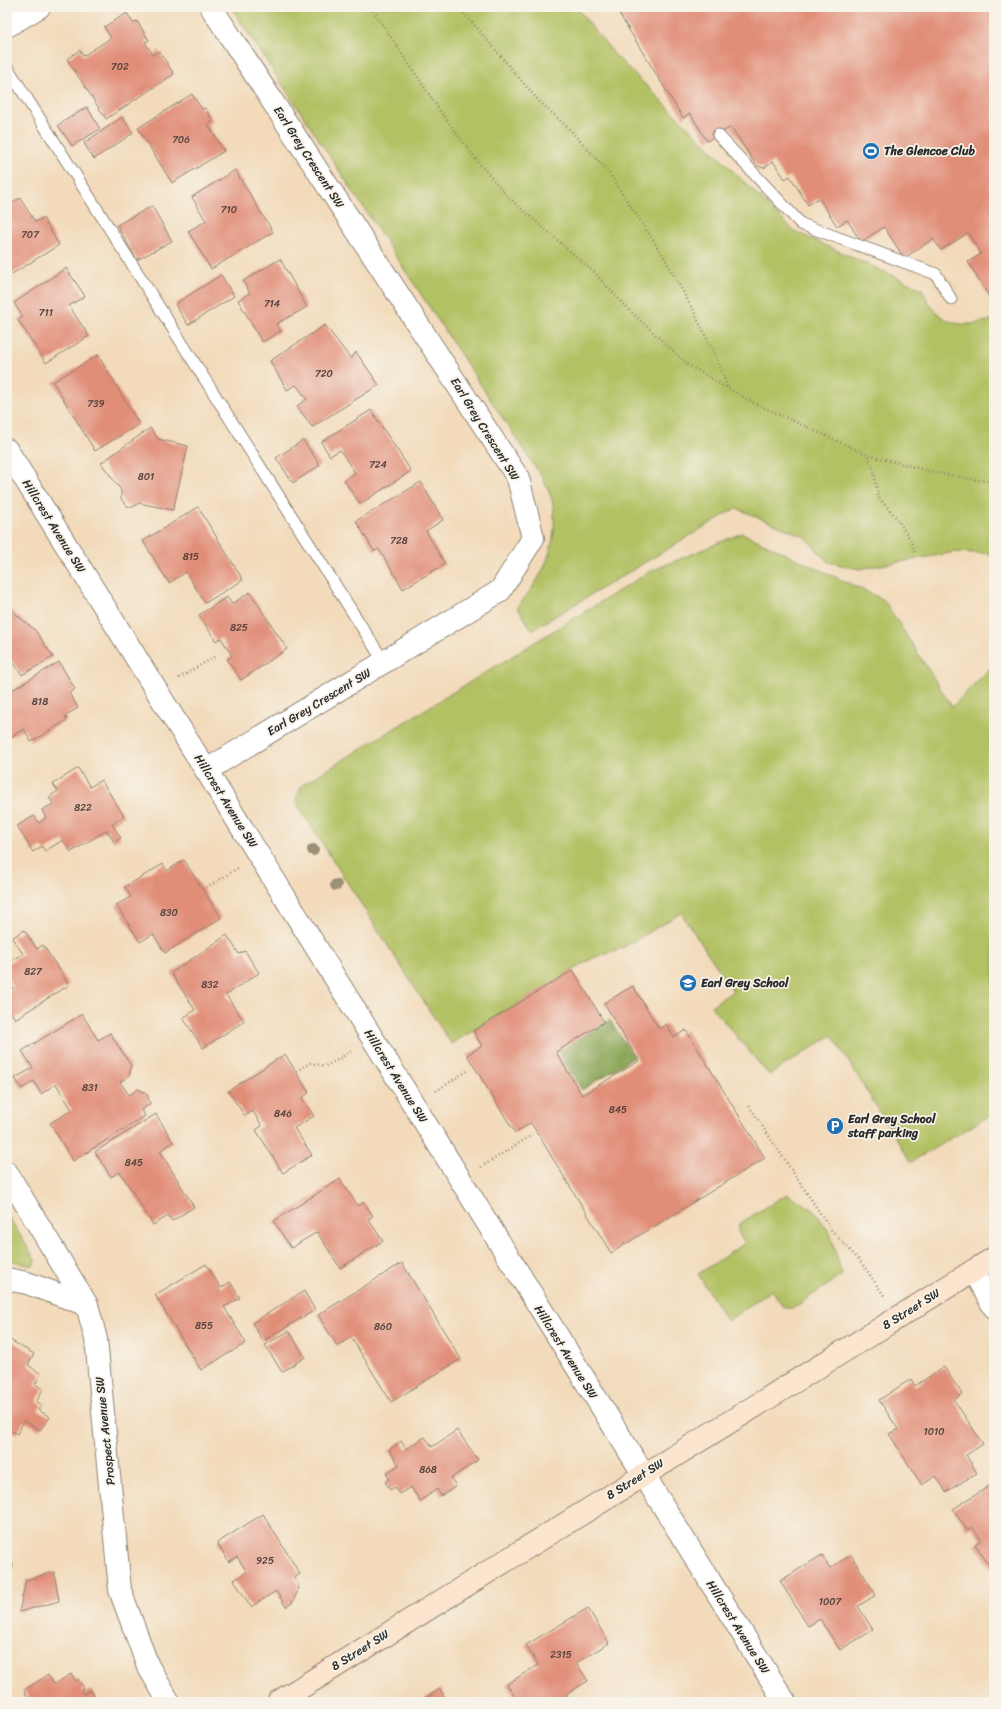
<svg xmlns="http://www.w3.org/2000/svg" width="1001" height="1709" font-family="Sriracha,sans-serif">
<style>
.green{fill:#b2c164;stroke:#6e7648}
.forest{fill:#8da75a;stroke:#5c6942}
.building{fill:#e18e78}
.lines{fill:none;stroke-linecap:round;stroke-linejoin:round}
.lane-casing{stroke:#8e8272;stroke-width:13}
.street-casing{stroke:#8e8272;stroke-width:24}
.secondary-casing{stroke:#8e8272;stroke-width:24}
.path{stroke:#8e8272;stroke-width:2.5;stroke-dasharray:1 3;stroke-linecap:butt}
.lane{stroke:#fff;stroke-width:11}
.street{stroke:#fff;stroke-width:22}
.secondary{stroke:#fbe5cf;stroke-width:22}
.tree{fill:#9b9275}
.labels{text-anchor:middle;stroke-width:3.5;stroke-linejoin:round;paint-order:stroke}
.number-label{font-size:10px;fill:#58443e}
.poi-label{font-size:12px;font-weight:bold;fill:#2b2b2b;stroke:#f7f3e8;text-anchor:start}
.street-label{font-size:12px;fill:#2b2b2b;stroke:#f7f3e8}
</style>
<rect width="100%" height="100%" fill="#f7f3e8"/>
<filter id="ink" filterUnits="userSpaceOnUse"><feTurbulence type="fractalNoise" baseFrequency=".025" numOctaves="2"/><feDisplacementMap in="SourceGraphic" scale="8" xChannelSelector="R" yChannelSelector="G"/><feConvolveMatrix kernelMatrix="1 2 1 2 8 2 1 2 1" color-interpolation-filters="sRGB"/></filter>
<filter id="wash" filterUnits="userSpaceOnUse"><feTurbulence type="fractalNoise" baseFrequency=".012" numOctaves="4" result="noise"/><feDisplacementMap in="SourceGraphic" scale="16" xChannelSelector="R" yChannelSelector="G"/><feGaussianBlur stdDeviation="0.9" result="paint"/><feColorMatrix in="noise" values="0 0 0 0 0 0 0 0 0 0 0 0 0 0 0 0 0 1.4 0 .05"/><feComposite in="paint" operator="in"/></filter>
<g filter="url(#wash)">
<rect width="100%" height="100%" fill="#f2daba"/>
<!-- green -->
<g class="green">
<path d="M231,7H576L614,54L794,231L922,289C938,325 958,330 994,319V554L956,552L859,569L828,562L805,537L736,508L532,630L517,607C543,578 559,545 553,505C552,496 546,487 543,479Z"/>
<path d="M742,533L884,600L952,707L994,664V1113L911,1162L832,1035L769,1075L711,1006L733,991L681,913L622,948L593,958L451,1044L295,801L302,785L651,571Z"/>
<path d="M787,1194L814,1210L830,1233L842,1275L792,1309L782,1306L772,1290L727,1321L698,1274L745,1243L738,1232L739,1224Z"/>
<path d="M7,1214L35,1259L34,1265C26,1267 16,1260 7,1260Z"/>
</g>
<!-- forest -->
<path class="forest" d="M610,1020L634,1057L582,1090L558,1052Z"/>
<g id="blocks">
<!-- building -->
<g class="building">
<path d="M615,7H994V305L968,262L981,254L968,233L941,250L933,239L904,258L884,227L861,242L847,220L837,226L819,198L808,205L790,176L785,179L773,161L764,168L757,166L731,127L707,141L690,113L683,118Z"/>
<path d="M127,13L133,23L137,21L149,40L145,42L153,55L159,51L174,74L106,119L67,59L80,50L83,56L111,38L104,27Z"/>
<path d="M192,94L202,109L205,108L213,121L208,125L224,151L172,183L138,128Z"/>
<path d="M87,107L100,129L72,146L58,125Z"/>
<path d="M122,117L133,133L94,159L84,143Z"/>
<path d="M235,170L273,232L211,269L188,231L206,221L192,197Z"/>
<path d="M20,198L35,222L43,218L59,245L7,277V213L10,211L7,206Z"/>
<path d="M152,206L172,241L137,260L117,225Z"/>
<path d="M280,259L307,307L276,324L281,331L262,342L238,300L250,293L243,281Z"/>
<path d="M66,268L85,296L69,306L89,336L46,363L18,320L23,317L14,303Z"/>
<path d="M221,275L234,296L188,325L175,304Z"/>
<path d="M325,325L351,359L356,352L379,385L312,427L297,406L307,399L296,385L287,390L270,361Z"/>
<path d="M98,355L139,424L95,451L53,382Z"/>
<path d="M371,410L411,471L360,504L344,480L355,473L340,450L330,456L321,442Z"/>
<path d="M150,428L158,439L188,446L173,510L139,503L133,507L127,506L121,499V490L101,463Z"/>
<path d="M303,440L320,465L293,483L276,458Z"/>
<path d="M421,482L443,520L426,531L445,564L403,589L379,549L374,551L356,521Z"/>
<path d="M198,507L243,580L205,603L186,572L169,583L143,541Z"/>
<path d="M250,592L287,649L241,680L227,659L232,656L221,638L216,641L199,615L227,597L232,604Z"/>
<path d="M7,607L35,630L53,657L22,675L7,654Z"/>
<path d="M59,662L75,689L69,693L78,708L65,716L67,720L31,742L24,729L10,737L7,733V693Z"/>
<path d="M78,768L90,787L101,780L124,816L112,824L121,838L114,842L107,830L71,852L63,840L45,851L42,846L33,852L17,826L34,816L39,823L46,818L42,810L53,804L49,797L58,791L53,784Z"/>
<path d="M184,860L221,918L165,953L153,934L140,942L116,905L131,897L125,887L163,864L167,871Z"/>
<path d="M24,930L37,949L43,945L69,985L15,1019L7,1006V992L13,988L7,978V964L23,954L12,938Z"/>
<path d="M227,935L239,954L245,951L259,973L226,995L244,1021L203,1048L183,1018L195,1010L171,973Z"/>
<path d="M573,970L604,1022L556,1052L582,1095L639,1061L604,1003L633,986L659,1029L666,1024L674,1037L686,1030L765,1158L611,1253L531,1123L515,1133L467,1055L482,1046L473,1031Z"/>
<path d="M82,1014L98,1040L110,1033L131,1066L129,1076L120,1082L129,1095L138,1089L147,1094L150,1104L141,1110L145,1116L73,1161L50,1123L72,1110L56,1084L41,1094L34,1081L22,1089L15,1078L33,1068L22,1051Z"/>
<path d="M285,1054L309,1093L302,1098L314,1116L294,1128L312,1155L283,1173L256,1130L262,1126L253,1111L245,1116L228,1091Z"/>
<path d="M156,1114L173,1142L160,1151L194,1207L172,1221L168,1216L153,1225L120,1172L111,1177L95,1152Z"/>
<path d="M340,1179L358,1206L364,1202L373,1216L368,1219L383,1241L340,1268L317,1232L291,1248L274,1221Z"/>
<path d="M402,1263L461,1359L391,1402L351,1337L337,1346L318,1315Z"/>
<path d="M206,1264L221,1288L230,1282L240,1298L224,1307L246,1343L201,1370L155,1295Z"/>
<path d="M304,1291L315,1310L263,1341L252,1323Z"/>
<path d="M289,1331L305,1357L282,1372L265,1345Z"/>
<path d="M10,1340L34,1354L28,1365L41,1374L35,1384L43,1389L36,1402L42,1405L38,1410L50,1417L40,1430L24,1421L17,1434L10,1430L7,1434V1344Z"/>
<path d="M944,1367L962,1394L954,1400L983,1444L966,1455L977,1473L946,1492L936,1476L922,1485L889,1434L898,1429L879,1400L911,1379L915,1386Z"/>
<path d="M457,1430L478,1460L451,1478L456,1486L441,1496L437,1489L420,1501L411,1487L399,1494L395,1487L390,1490L385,1482L389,1479L386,1473L399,1465L389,1450L401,1441L406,1449L425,1437L432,1447Z"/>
<path d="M994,1483V1573L975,1544L981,1540L972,1527L967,1530L953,1509Z"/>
<path d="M263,1514L300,1574L294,1578L298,1585L297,1593L292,1603L286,1607L276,1591L251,1607L234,1580L247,1572L237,1557L229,1562L217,1543Z"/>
<path d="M7,1555L13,1565L8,1589H7Z"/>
<path d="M822,1555L830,1568L851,1555L876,1595L858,1606L873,1630L840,1650L820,1619L808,1626L780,1581Z"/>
<path d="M54,1572L59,1601L19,1612L26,1580Z"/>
<path d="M588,1608L609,1643L576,1663L588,1681L566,1694L570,1702H518L507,1684L538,1665L526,1645Z"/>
<path d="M71,1674L76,1681L78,1679L84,1688L81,1690L84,1694L91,1690L98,1702H21L28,1698L24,1690L48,1675L54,1684Z"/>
<path d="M440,1689L448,1702H419Z"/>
</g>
</g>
</g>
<g filter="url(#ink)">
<use href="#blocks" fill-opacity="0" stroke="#8e8272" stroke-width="1"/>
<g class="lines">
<defs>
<g id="lane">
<path d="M7,67L384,662"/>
<path d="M718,135L801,224L936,274L951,299"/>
</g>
<g id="street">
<path d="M7,26L39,7"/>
<path d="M7,450L785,1702"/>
<path d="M207,770L500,591L533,538L518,478L211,7"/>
<path d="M7,1173L87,1305L96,1339L120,1590L148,1666L169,1702"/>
<path d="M973,1271L994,1307"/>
<path d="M7,1279L27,1283L87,1305"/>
</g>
<path id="secondary" d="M278,1702L994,1258"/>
</defs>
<!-- lane casing -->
<use href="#lane" class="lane-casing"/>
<!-- street casing -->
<use href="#street" class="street-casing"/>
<!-- secondary casing -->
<use href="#secondary" class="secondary-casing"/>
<!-- path -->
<g class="path">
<path d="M371,7L440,111L477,161L509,198L596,274L622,303L688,365L752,402L868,455L933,472L976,480L994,482"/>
<path d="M459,7L537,99L571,131L607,170L664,257L693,310L717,359L728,388"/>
<path d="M868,456L874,471L878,497L896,517L911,541L915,554"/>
<path d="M179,678L216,656"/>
<path d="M203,890L238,868"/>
<path d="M296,1071L310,1063L325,1066L339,1059L352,1050"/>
<path d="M436,1091L467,1071"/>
<path d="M749,1106L832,1231L861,1262L885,1297"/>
<path d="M481,1167L532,1135"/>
</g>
<!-- lane -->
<use href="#lane" class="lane"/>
<!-- street -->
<use href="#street" class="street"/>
<!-- secondary -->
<use href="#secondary" class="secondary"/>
</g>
<!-- trees -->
<g class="tree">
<circle cx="313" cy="850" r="6"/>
<circle cx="336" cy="885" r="6"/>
</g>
</g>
<!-- icons -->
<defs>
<symbol id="stadium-disc" viewBox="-11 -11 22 22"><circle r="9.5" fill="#1f6fb2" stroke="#f7f3e8"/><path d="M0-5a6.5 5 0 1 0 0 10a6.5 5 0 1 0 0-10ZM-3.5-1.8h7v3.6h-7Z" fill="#fff"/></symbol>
<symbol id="school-disc" viewBox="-11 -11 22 22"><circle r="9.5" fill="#1f6fb2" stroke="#f7f3e8"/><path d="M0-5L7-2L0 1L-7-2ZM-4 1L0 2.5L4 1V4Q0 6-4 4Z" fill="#fff"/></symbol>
<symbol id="parking-disc" viewBox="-11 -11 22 22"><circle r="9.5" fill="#1f6fb2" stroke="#f7f3e8"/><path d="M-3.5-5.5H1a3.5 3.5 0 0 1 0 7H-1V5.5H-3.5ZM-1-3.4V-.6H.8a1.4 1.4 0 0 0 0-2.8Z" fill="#fff"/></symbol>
</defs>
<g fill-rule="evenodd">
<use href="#stadium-disc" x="861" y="141" width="20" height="20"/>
<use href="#school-disc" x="678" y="973" width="20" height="20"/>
<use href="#parking-disc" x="825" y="1116" width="20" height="20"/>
</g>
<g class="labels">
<!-- number labels -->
<g class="number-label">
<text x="120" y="70">702</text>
<text x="181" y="143">706</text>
<text x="229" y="213">710</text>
<text x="30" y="238">707</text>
<text x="272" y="307">714</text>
<text x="46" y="316">711</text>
<text x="324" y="377">720</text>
<text x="96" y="407">739</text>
<text x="378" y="468">724</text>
<text x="146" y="480">801</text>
<text x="399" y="544">728</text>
<text x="191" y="560">815</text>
<text x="239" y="631">825</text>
<text x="40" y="705">818</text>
<text x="83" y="811">822</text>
<text x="169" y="916">830</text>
<text x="33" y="975">827</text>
<text x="210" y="988">832</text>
<text x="90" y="1091">831</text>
<text x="618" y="1113">845</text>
<text x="283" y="1117">846</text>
<text x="134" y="1166">845</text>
<text x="204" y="1329">855</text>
<text x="383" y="1330">860</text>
<text x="934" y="1435">1010</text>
<text x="428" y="1473">868</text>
<text x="265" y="1564">925</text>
<text x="830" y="1605">1007</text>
<text x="561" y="1658">2315</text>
</g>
<!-- poi labels -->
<g class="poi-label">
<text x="884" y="155">The Glencoe Club</text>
<text x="701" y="987">Earl Grey School</text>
<text x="848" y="1123">Earl Grey School<tspan x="848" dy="14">staff parking</tspan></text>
</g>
<!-- street labels -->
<g class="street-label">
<text transform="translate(309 157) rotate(57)" y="4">Earl Grey Crescent SW</text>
<text transform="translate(485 429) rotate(58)" y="4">Earl Grey Crescent SW</text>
<text transform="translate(54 526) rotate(58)" y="4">Hillcrest Avenue SW</text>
<text transform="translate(319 702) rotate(-31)" y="4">Earl Grey Crescent SW</text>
<text transform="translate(226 801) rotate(58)" y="4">Hillcrest Avenue SW</text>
<text transform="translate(396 1076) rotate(58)" y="4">Hillcrest Avenue SW</text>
<text transform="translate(911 1309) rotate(-32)" y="4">8 Street SW</text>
<text transform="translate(566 1352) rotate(58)" y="4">Hillcrest Avenue SW</text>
<text transform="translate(105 1431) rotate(-96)" y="4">Prospect Avenue SW</text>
<text transform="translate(635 1479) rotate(-32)" y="4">8 Street SW</text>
<text transform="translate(738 1627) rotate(58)" y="4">Hillcrest Avenue SW</text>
<text transform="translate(360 1650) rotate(-32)" y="4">8 Street SW</text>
</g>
</g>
<!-- margin -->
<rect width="1001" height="1709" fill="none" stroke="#f7f3e8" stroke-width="24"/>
</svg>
